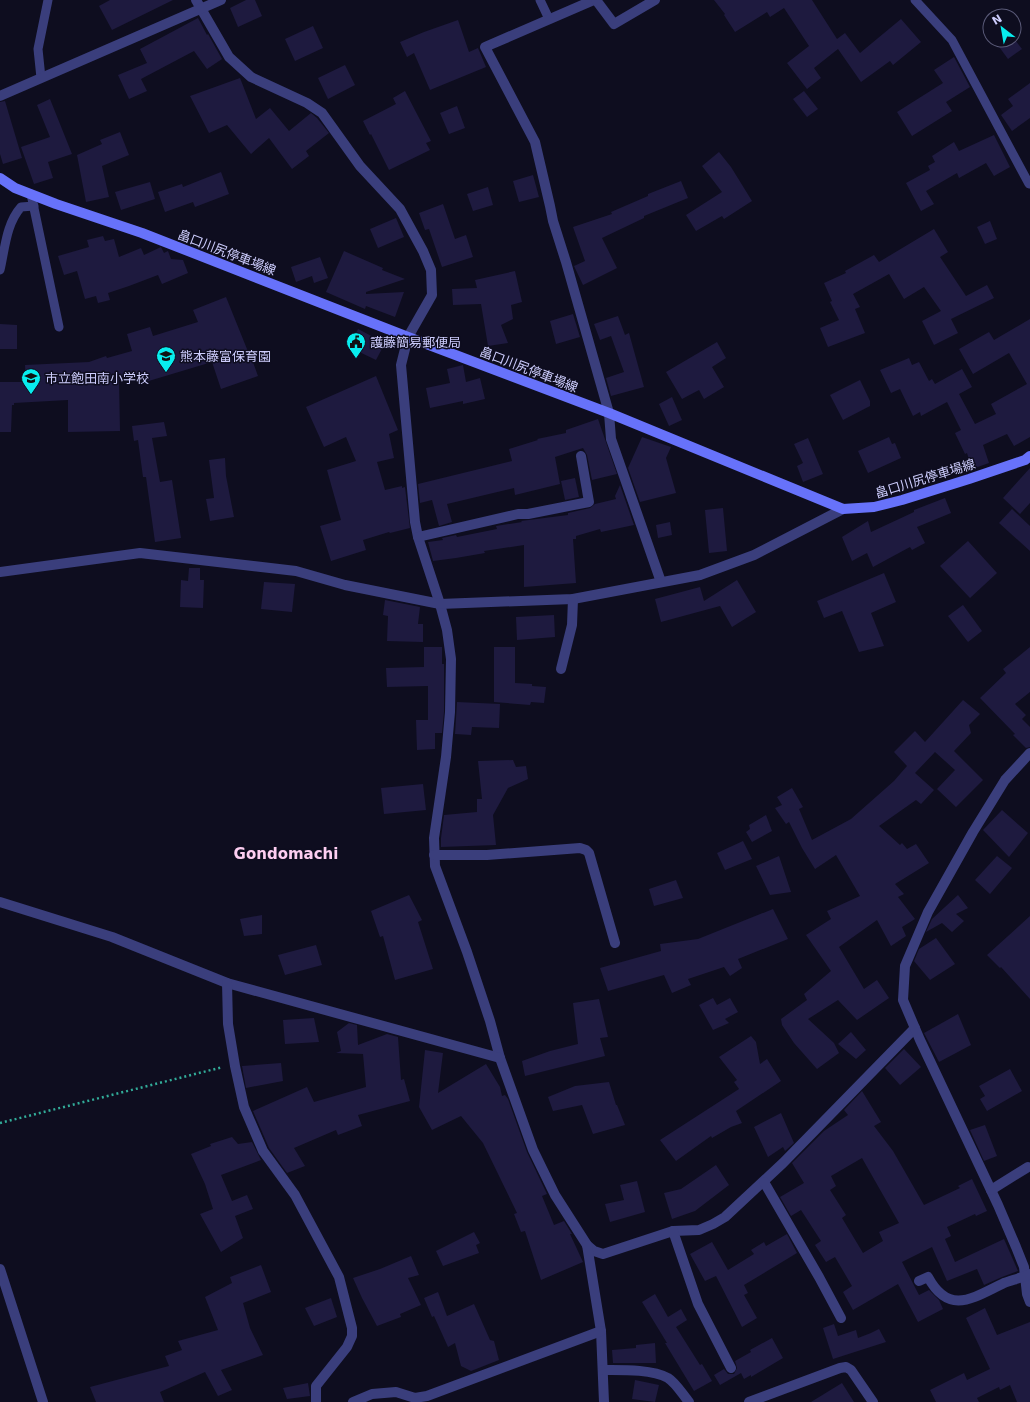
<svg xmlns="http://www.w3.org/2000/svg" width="1030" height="1402" font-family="'DejaVu Sans','Noto Sans JP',sans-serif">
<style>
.building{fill:#1e1a3f;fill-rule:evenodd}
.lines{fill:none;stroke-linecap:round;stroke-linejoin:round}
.path{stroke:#32ac99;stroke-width:2.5;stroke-dasharray:2 3;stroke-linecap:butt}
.service{stroke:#3a3e7c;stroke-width:9}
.minor{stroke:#3a3e7c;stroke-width:10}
.secondary{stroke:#6772fa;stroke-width:10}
.labels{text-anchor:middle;stroke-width:3;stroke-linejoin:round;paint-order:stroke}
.street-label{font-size:13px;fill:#cdcdfd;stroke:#0e0d1f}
.poi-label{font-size:13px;fill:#cdcdfd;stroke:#0e0d1f;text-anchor:start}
.quarter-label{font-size:15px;font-weight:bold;fill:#fdcef1;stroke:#0e0d1f}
</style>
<rect width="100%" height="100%" fill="#0e0d1f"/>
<!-- building -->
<g class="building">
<path d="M110,0H173L112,30L99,6Z"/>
<path d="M246,0H255L262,16L238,27L230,8Z"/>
<path d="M714,0H812L837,39L845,33L860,53L901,19L921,42L893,65L890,61L861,82L838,49L814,68L821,78L807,89L787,63L809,46L784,8L770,17L767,12L735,32L724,15L725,14Z"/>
<path d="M198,18L207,35L208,34L222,59L207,69L194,51L141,79L147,91L129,99L118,75L147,63L140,49Z"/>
<path d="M458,20L469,52L478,48L486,67L430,90L414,53L407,57L400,42L424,32Z"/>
<path d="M313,26L323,48L295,61L285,39Z"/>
<path d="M994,40H1015L1022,49L1008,59Z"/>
<path d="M954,57L970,87L946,102L952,111L912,136L897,112L943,83L934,70Z"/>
<path d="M345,65L355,85L328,99L318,78Z"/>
<path d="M240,78L256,119L270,108L289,131L311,113L317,118L329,133L306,151L309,156L292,169L269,138L251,154L227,125L209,133L190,96Z"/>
<path d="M1030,83V118L1012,131L1001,115L1013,106L1008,99Z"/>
<path d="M405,91L431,141L426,143L430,150L389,170L371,134L370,135L363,121L396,104L393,98Z"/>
<path d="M804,91L818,109L807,117L793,99Z"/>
<path d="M50,99L72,154L48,162L53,178L34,184L21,147L50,137L37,105Z"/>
<path d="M5,101L22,158L3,164L0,154V102Z"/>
<path d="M457,106L465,128L449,134L440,113Z"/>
<path d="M120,132L129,155L102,166L109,197L86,202L77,155L102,144L100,140Z"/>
<path d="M994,135L1010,167L994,176L986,163L959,178L957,173L926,191L934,204L921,211L906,183L930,170L928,166L935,162L932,156L954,142L959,151Z"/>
<path d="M719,152L731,167L752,201L724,219L722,216L696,231L686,215L722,192L702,166Z"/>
<path d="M221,172L229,194L195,207L193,202L165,212L158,192L182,184L183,187Z"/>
<path d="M533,175L539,197L519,202L513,181Z"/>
<path d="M681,181L688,198L644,216V218L602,238L617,268L583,285L574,266L585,261L573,227L612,214L611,212L648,196V194Z"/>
<path d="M150,182L155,199L121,210L115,192Z"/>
<path d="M488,187L493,205L473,211L467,194Z"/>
<path d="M443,204L455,239L466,235L473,257L442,267L429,229L425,230L419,213Z"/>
<path d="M396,218L404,237L378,248L370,229Z"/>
<path d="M990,221L997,239L985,244L977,227Z"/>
<path d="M934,229L948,252L940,257L966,296L987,285L994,298L951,319L958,333L934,345L922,321L941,311L924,287L904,299L889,274L853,294L860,307L855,309L865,333L828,347L820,328L839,320L830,302L832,301L824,283L846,273L845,271L874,255L879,262Z"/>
<path d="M103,236L105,241L114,239L119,257L141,248L144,255L161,247L164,253L168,251L171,259L183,260L188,273L162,284L158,275L129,286L108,293L110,300L98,303L96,296L85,299L77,271L64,275L58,256L89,247L87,240Z"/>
<path d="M344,251L383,268L382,270L405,279L366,292V294L404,292L395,317L366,306L365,309L326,292Z"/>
<path d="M320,257L328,278L314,283L312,276L296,282L291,267Z"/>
<path d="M515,271L522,302L511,305L513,319L501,325L508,343L488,346L481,304L453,305L452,289L477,288L475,280Z"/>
<path d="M226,297L249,354H250L258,376L221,389L212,362L142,383L139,374L119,380L120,431L68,432V400L14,403V405H12L11,432H0V382H26L25,365L89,362L106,356L107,358L132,351L127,334L150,327L153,336L198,322L193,310Z"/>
<path d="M573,314L580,337L556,344L550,321Z"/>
<path d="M618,316L625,335L629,333L644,387L611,396L606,378L624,372L611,336L600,340L594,324Z"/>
<path d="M1030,319V437L1014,446L1007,434L983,445L989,463L972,469L967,453L965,454L955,433L961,430L947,402L921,416L920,412L913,416L900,389L891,393L880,370L909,358L912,365L919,362L929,381L932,379L935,384L962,369L972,387L959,394L975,424L996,414L991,404L1027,384L1009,353L973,374L959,349L989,332L994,340Z"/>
<path d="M0,324L17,325V349H0Z"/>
<path d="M358,329L385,343L376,360L349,347Z"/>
<path d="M717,342L726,358L712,367L724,387L704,399L699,390L682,399L666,372Z"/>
<path d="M463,365L466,382L480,378L485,399L463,404V401L430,408L426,388L450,383L447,369Z"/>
<path d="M376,376L398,430L389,434L394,458L377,462L385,490L402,486V488L405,487L410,528L390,533L389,532L363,540L366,550L331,561L320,526L341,520L327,470L356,461L346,437L324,447L306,407Z"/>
<path d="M860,380L870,401V406L843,420L830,395Z"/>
<path d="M672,397L682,420L669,426L659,404Z"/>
<path d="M598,419L617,474L592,480L587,455L583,448L555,457L560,484L515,495L514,488L447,504L452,522L439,526L432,500L420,503L418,484L512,461L509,449L538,440L537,439L566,433V430Z"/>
<path d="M164,422L167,436L152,438L160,482L172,480L181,538L155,542L146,477H143L138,440L134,441L132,426Z"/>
<path d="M642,437L671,447L666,458L676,493L640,502L628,468Z"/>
<path d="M889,437L892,444L895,443L901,458L868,473L858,451Z"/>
<path d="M808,438L823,474L803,482L797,466L803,463L794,444Z"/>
<path d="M225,458L226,476L234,517L210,521L206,499L214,498L209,460Z"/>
<path d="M1030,468V503L1020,514L1003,498Z"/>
<path d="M575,478L579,497L565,500L561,481Z"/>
<path d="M620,485L634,525L601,532L600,529L576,536V539H573L576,583L524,587V545L484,551L485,553L456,558L433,561L428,542L443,540L442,538L456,535L457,537L497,529L496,526L522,522L521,521L568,515V513L590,508L595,504L616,499L615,496Z"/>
<path d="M945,498L951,513L917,527L925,543L912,550L910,547L873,567L867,553L852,561L842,537L868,521L871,532L914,512V510Z"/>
<path d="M723,508L727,551L709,553L705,510Z"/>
<path d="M1012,509L1030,526V551L999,523Z"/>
<path d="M670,522L672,535L658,538L656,525Z"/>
<path d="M968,541L997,573L970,598L940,566Z"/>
<path d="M189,568H200V580H204L203,608L180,607L181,580L188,581Z"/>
<path d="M884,573L896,602L871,613L884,646L859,652L842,611L824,618L817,601Z"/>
<path d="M737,580L756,612L732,627L720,606L661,622L655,599L700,587L704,601Z"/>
<path d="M264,582L295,584L292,612L261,609Z"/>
<path d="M385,600L420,607L418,624H423V642L387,641L388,616L383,615Z"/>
<path d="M963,605L982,631L968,642L948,616Z"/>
<path d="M554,615L555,637L517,640L516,617Z"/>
<path d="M424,647H442V664H444V712L442,733H435V749L417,750L416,720H428V686L387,687L386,668L424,667Z"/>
<path d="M494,647H515V683L532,684V686L546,687L544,703L531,702L530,705L494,702Z"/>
<path d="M1030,647V692L1015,704L1026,715L1022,719L1030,727V747L1026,748L1013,735L1015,734L980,698L1006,673L1003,669Z"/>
<path d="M963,700L980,714L969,725L971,733L954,751L983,780L956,807L937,789L955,770L935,752L915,773L934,790L921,804L916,800L879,826L900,845L902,843L907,849L916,844L929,863L895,884L904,894L898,897L915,919L902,927L906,936L891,946L877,920L839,947L864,989L877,980L889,998L857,1020L838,1000L808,1019L834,1043L839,1053L817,1069L794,1043L782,1025L781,1019L807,1000L804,994L831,971L806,935L831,919L827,911L860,896L836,855L815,869L802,848L789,822L786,824L775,808L782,805L777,797L792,788L803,807L799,809L812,840L851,819L894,781L907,766L894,752L915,731L925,742Z"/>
<path d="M457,702L500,704L499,728L472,727L471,735L455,734Z"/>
<path d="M513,760L516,767L526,766L528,779L508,788L493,815L496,845L441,847V838L444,815L477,812V799H482L478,761Z"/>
<path d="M423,784L426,810L384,814L381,788Z"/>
<path d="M1002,810L1028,833L1009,857L983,830Z"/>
<path d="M766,815L772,831L752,842L746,832L750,829L749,825Z"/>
<path d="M743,841L752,859L725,870L717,853Z"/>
<path d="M779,856L791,892L770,895L756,866Z"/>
<path d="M997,856L1012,868L990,894L975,880Z"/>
<path d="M676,880L683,898L654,906L649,889Z"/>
<path d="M409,895L422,920L418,922L433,969L395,980L383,936L380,937L371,911Z"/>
<path d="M958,895L968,908L956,914L964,921L952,932L942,923L926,932L932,919Z"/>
<path d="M773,909L788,939L738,959L742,968L730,976L724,967L688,979L691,985L672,993L664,975L608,991L600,968L661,951L660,944L698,939Z"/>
<path d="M262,915V934L244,936L240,919Z"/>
<path d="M1030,916V999L1001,967L1000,968L987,955Z"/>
<path d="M936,938L955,964L930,980L914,961L919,949Z"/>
<path d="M316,945L322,965L285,975L278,955Z"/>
<path d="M713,998L717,1005L730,998L738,1012L725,1019L729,1023L713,1030L699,1005Z"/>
<path d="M599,999L608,1037L600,1038L605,1056L525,1076L522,1061L550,1051L578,1044L573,1003Z"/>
<path d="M958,1014L971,1045L939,1062L924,1033Z"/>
<path d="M314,1018L319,1042L285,1044L283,1020Z"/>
<path d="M349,1023L357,1025L358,1045L387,1034L398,1037L401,1080L404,1079L410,1101L358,1115L362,1126L338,1135L336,1130L294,1148L305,1166L287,1173L269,1148L253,1111L307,1087L314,1102L366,1087L363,1054L336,1053L341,1051L337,1032Z"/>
<path d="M851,1032L866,1050L856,1059L838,1044Z"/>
<path d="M751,1036L756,1042L760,1064L767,1059L781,1081L736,1111L742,1123L731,1127L712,1138L711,1136L676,1161L660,1140L739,1089L734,1082L737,1080L719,1057Z"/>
<path d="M904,1049L921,1067L900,1085L885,1068Z"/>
<path d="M425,1050L443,1053L438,1093L486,1064L500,1087L502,1096L505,1095L508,1099L527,1152L547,1194L542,1196L554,1225L564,1221L572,1234H570L583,1262L541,1280L525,1231L521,1232L514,1214L517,1213L483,1143L461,1116L432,1130L419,1107Z"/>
<path d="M281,1063L283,1081L246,1088L242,1066Z"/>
<path d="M1010,1069L1022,1091L987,1111L980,1099L985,1096L979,1086Z"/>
<path d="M609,1082L616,1105H617L625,1125L593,1134L582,1105L553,1111L548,1097L575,1086Z"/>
<path d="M862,1091L881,1122L874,1126L893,1151L924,1205L960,1188L958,1186L972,1179L987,1211L976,1216L975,1214L947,1227L951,1236L945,1239L955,1262L1004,1239L1018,1271L1002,1277L984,1285L977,1269L947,1281L932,1247L902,1262L919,1295L929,1290L939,1300L943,1309L918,1322L898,1284L853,1310L843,1292L852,1286L835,1257L826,1262L815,1245L821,1241L801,1210L791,1216L780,1197L804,1183L792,1163L824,1131L848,1115L844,1110ZM862,1158L899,1223L879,1232L883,1241L863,1253L842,1218L846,1215L830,1190L836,1186L831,1176Z"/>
<path d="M781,1113L794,1143L785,1151L783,1147L768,1157L754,1127Z"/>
<path d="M985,1125L997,1156L984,1161L970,1130Z"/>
<path d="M232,1137L238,1144L252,1142L261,1160L221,1175L232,1201L247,1195L253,1209L235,1216L243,1238L221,1252L200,1214L213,1209L205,1184L191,1154L211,1146L210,1144Z"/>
<path d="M716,1165L729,1185L695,1211L672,1219L664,1193L681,1189Z"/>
<path d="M637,1181L645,1212L610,1222L605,1204L624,1200L620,1185Z"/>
<path d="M474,1232L480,1243L476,1245L479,1253L443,1266L436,1251Z"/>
<path d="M787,1234L797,1253L744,1285L748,1293L744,1295L757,1318L742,1327L716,1276L705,1281L690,1254L712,1242L728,1270L754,1254L751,1250L764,1242L766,1246Z"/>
<path d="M411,1256L419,1275L408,1278L421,1305L400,1314L401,1317L377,1326L362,1298L353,1278L380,1269Z"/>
<path d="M261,1265L271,1292L243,1303L250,1328L263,1355L221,1370L232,1390L218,1396L205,1372L160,1392L164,1402H96L90,1387L169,1366L165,1356L182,1350L178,1341L218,1330L205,1297L232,1283L230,1277Z"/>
<path d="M438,1292L447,1316L474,1304L490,1340L494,1341L499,1360L471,1371L461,1366L455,1343L448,1347L434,1316L432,1317L424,1298Z"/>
<path d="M655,1294L668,1317L681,1309L687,1320L676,1327L700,1365L702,1364L712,1381L694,1391L665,1343H667L642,1302Z"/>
<path d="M331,1298L337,1317L314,1326L305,1308Z"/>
<path d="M985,1308L997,1335L1030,1322V1402H1017L1010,1385L1000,1390L999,1387L977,1398L979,1402H936L930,1390L964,1373L967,1380L990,1369L966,1318Z"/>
<path d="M834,1324L838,1336L856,1330L858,1338L871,1333L879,1329L886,1342L833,1359L823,1328Z"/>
<path d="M772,1338L783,1358L751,1377V1375L744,1379L741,1373L720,1385L714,1375L724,1369L728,1374H734L737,1368L735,1361L751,1352L750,1350Z"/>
<path d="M655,1343L656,1363H613L612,1350L636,1348V1345Z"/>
<path d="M635,1380L659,1385L655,1402L632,1399Z"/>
<path d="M308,1383L310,1396L287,1399L283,1388Z"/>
<path d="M842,1383L854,1402H811Z"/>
</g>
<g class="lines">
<!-- path -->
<path class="path" d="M0,1123L223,1067"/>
<!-- service -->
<g class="service">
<path d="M540,0L549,19"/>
<path d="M915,0L952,40L1029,184H1030"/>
<path d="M41,78L38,49L48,0"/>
<path d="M31,194L59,327"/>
<path d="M0,270C5,249 6,224 21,207L34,206"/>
</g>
<!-- minor -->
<g class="minor">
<path d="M196,0L229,57L251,77L307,103L322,113L360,166L400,209L423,251L431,270L432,295L408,337L401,365L415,522L418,537L440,604L447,630L451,659L450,712L446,757L434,838L435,866L467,952L490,1021L500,1058L533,1150L555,1195L587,1245L594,1251L603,1254L673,1231L699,1230L713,1224L725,1217L783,1163L915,1028"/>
<path d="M594,0L485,47L535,142L550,206L553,221L566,262L609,413L611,439L661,582"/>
<path d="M596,0L614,24L655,0"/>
<path d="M0,96L221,0"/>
<path d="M418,537L518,514H528L589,502L581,456"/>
<path d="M0,572L140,553L296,571L345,585L440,604L573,599L700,575L754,555L843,509"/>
<path d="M561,669L572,625L573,599"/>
<path d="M1030,753L1005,780L973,832L928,912L905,966L903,1000L920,1040L998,1205L1016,1247L1024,1267L1027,1294L1030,1302"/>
<path d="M434,855H487L580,848L586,850L589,853L615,943"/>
<path d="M0,902L112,937L227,983L500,1058"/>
<path d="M227,983L228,1024L235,1066L244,1107L263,1151L295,1195L339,1277L352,1328V1336L347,1347L316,1386V1402"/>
<path d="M764,1182L819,1277L841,1318"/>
<path d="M991,1190L1028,1167"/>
<path d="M673,1231L698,1304L731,1368"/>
<path d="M587,1245L601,1331L604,1402"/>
<path d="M0,1269L43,1402"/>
<path d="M919,1281L928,1277C949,1316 973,1298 1004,1283C1012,1280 1021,1278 1030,1274"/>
<path d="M603,1370C621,1370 652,1369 668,1378C676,1383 683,1395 689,1402"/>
<path d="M353,1402L372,1394L396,1392L415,1398L427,1396L601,1331"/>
<path d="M749,1402L840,1368L846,1367L851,1370L873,1402"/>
</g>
<!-- secondary -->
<path class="secondary" d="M0,178L15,188L56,204L142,233L408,337L609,413L843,509L874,507L902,500L969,479L1025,460L1030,456"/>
</g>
<!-- icons -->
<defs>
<symbol id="civic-pin" viewBox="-11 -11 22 30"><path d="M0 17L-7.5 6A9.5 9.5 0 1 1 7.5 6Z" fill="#08edee" stroke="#0e0d1f"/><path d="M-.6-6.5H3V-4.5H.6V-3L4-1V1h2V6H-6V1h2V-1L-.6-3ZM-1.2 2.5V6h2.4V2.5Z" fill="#111"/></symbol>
<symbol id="school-pin" viewBox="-11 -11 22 30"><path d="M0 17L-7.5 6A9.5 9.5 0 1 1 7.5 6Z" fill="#08edee" stroke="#0e0d1f"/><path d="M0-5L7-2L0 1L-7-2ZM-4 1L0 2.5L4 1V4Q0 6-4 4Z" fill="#111"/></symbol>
</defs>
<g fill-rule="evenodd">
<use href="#civic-pin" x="345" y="331" width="22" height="30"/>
<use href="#school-pin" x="155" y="345" width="22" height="30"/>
<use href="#school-pin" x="20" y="367" width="22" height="30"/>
</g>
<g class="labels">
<!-- street labels -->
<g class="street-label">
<text transform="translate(227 252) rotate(21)" y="5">畠口川尻停車場線</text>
<text transform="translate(529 369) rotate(21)" y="5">畠口川尻停車場線</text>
<text transform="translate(925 478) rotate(-17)" y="5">畠口川尻停車場線</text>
</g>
<!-- poi labels -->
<g class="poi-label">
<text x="370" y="347">護藤簡易郵便局</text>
<text x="180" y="361">熊本藤富保育園</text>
<text x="45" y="383">市立飽田南小学校</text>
</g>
<!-- quarter labels -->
<g class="quarter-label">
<text x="286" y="859">Gondomachi</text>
</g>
</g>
<!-- north arrow -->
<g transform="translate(1002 28) rotate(329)"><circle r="19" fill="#0e0d1f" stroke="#5a5a78"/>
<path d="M0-3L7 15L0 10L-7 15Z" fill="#08edee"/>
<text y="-6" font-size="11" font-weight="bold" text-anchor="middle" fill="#cdcdfd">N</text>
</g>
</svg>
